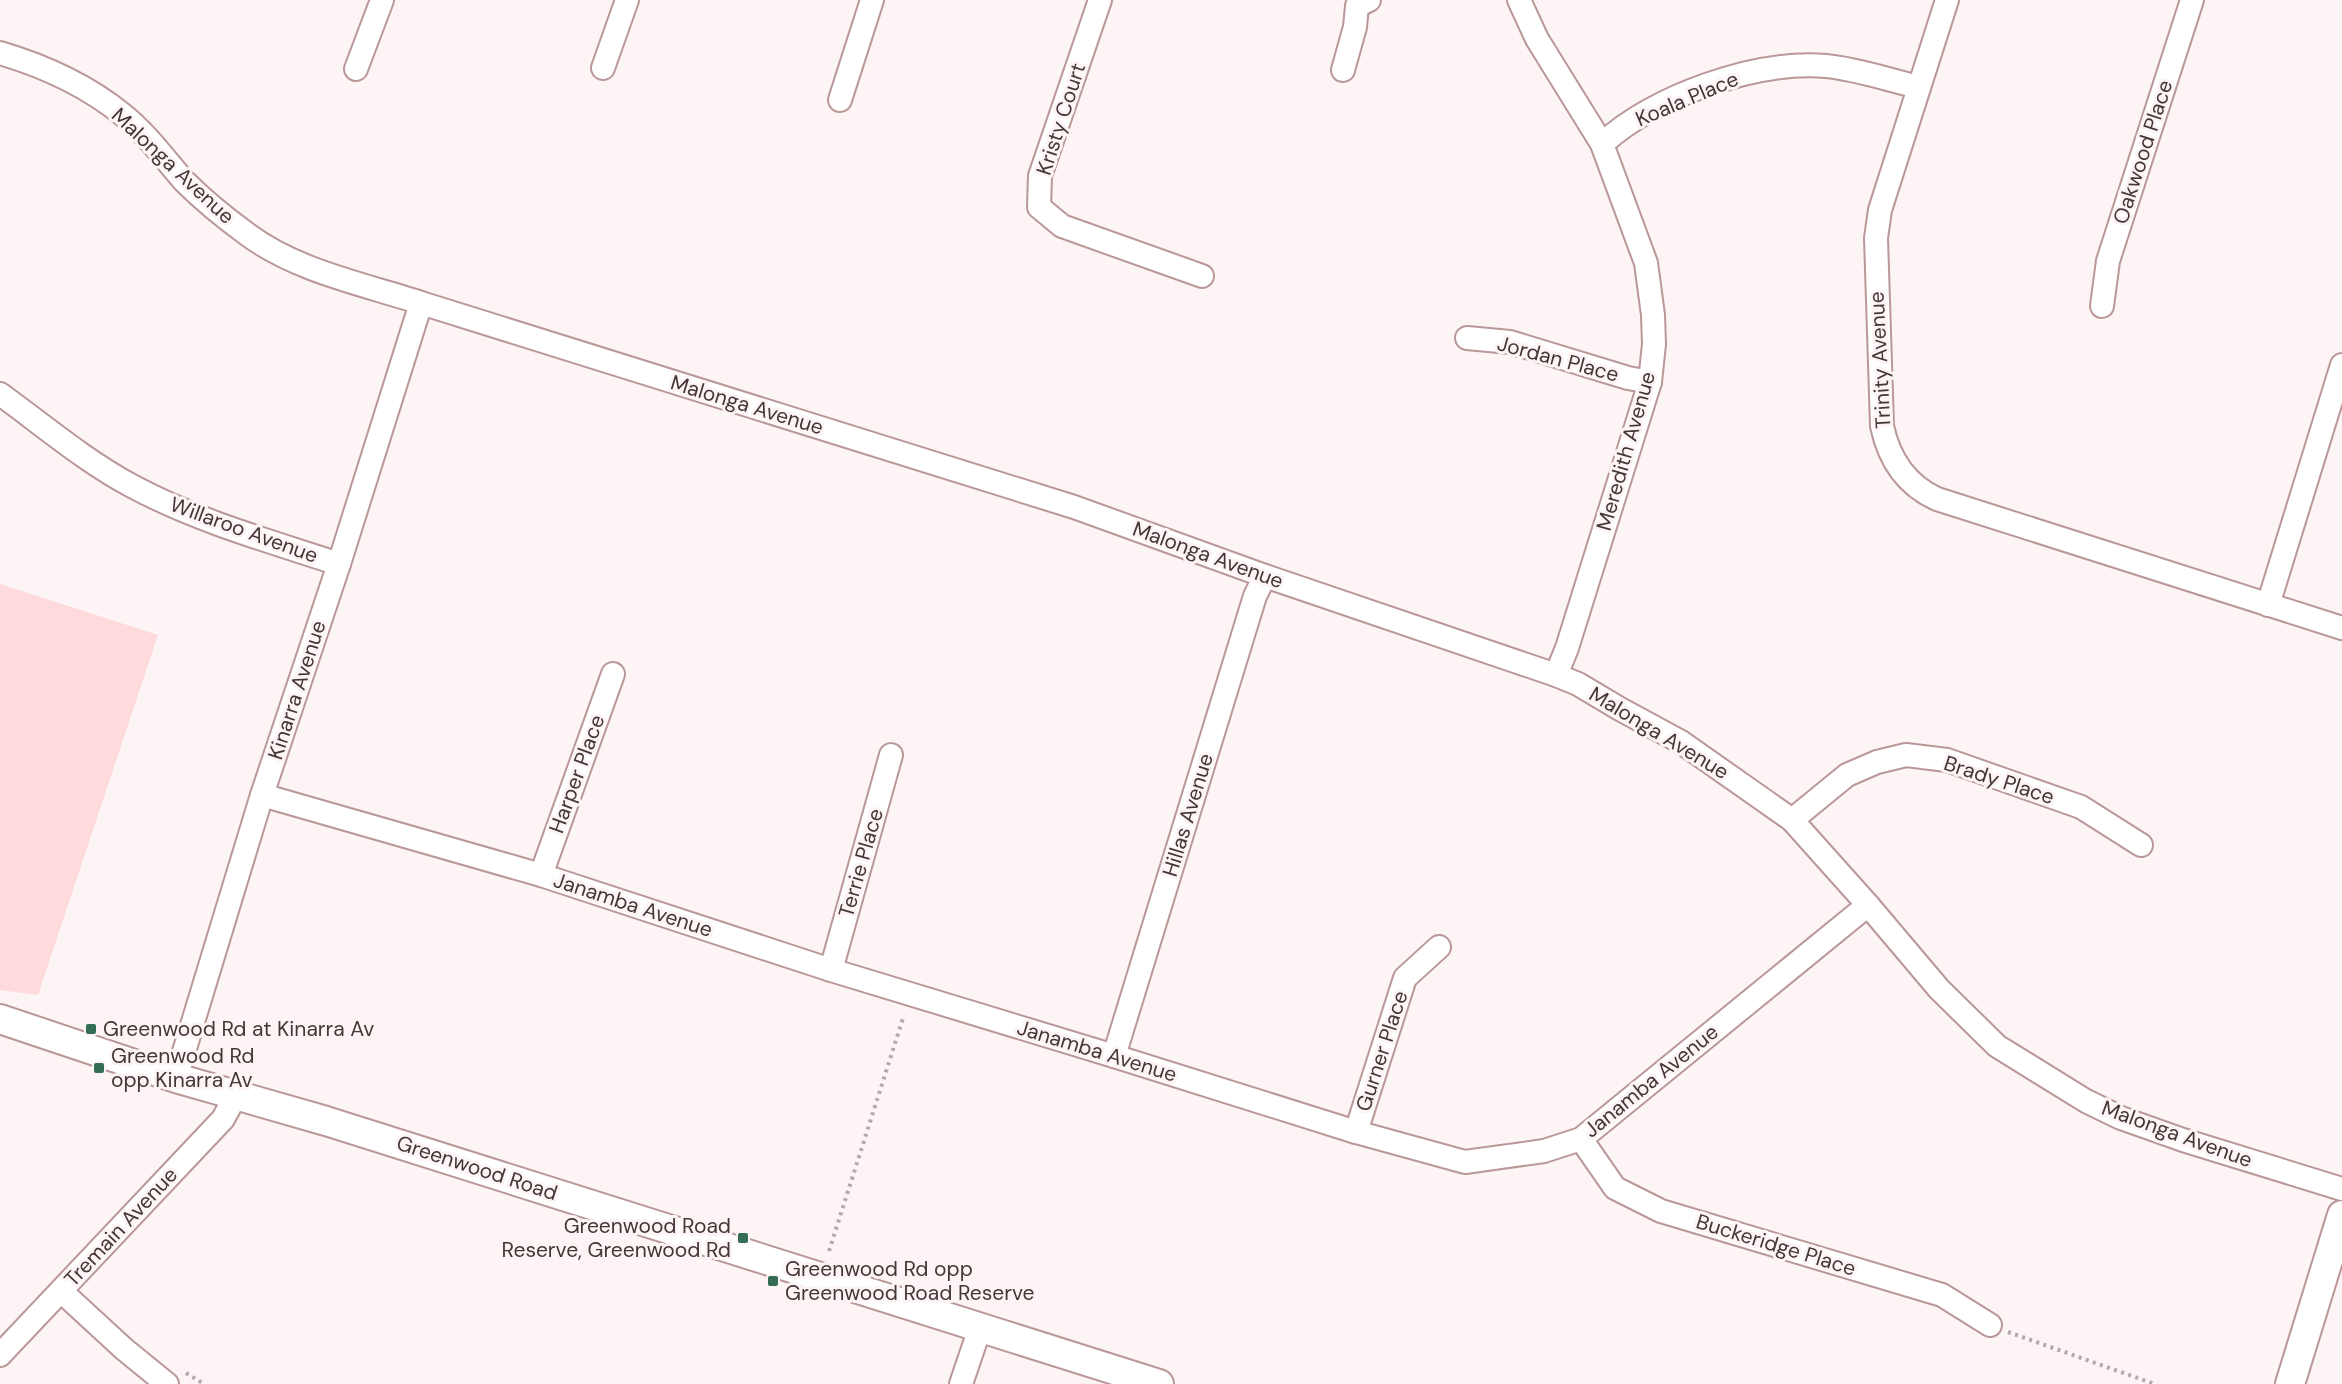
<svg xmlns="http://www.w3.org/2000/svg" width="2342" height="1384" font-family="'DM Sans',sans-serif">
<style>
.green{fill:#fedadc}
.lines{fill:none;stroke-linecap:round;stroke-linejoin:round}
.minor-casing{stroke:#ba9799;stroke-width:26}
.tertiary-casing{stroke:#ba9799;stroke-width:32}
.path{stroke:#b4a9aa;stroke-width:4;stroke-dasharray:3 4.5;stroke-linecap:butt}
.minor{stroke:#fff;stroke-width:22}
.tertiary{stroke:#fff;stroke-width:28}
.poi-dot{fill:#346d55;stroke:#fcf4f5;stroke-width:2}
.labels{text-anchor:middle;stroke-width:6;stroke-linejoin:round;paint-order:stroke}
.street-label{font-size:21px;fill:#453637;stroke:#fcf4f5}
.poi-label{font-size:21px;fill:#453637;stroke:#fcf4f5;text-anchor:start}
</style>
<rect width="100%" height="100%" fill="#fcf4f5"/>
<!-- green -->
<path class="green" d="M0,584L158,635L38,995L0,990Z"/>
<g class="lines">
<defs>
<g id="minor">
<path d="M1100,0L1040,176L1039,207L1062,226L1202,276"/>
<path d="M1519,0L1537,39L1602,144L1646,263L1653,315L1654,344L1650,382L1567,648L1556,675"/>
<path d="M1947,0L1880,210L1876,238L1882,426C1889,459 1906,485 1937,499L2342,628"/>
<path d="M0,53C44,66 86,85 122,114C146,133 164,158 184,181C203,200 225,218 247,234C296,271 363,284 421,303L1074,507L1265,576L1556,675L1578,684L1620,709L1681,742L1792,820L1868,905L1939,989L1997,1046L2086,1101L2121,1118L2183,1140L2342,1189"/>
<path d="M603,68L627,0"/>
<path d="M356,69L382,0"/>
<path d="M1343,70L1355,27L1357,6L1369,0"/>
<path d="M840,100L872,0"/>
<path d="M1602,144C1655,96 1755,60 1826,66C1858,69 1888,80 1919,87"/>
<path d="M2102,306L2108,261L2192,0"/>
<path d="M1467,338L1510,342L1628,378L1650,382"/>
<path d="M0,394C43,425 85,461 132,486C197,521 269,541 339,564"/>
<path d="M2268,605L2342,365"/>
<path d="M262,795L541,875L831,970L1114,1056L1356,1132L1465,1162L1544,1151L1581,1139L1868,905"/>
<path d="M1792,820L1847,775L1877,762L1906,755L1947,760L2081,807L2141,845"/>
<path d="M541,875L613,674"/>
<path d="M831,970L891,755"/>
<path d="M1114,1056L1255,596L1265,576"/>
<path d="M176,1078L262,795L339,564L421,303"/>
<path d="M1356,1132L1405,978L1439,947"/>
<path d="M1581,1139L1615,1188L1661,1211L1942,1295L1990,1325"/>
<path d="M61,1291L124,1349L167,1384"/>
<path d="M0,1355L223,1119L236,1095"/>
<path d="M961,1384L980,1328"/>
</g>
<g id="tertiary">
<path d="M0,1019L176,1078L326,1121L1159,1384"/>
<path d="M2290,1384L2342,1215"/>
</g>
</defs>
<!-- minor casing -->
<use href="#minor" class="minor-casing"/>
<!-- tertiary casing -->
<use href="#tertiary" class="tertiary-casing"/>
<!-- path -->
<g class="path">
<path d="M829,1251L904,1015"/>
<path d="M2008,1332L2155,1384"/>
<path d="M186,1373L204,1384"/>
</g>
<!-- minor -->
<use href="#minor" class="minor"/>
<!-- tertiary -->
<use href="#tertiary" class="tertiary"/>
</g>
<!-- markers -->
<g class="poi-dot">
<rect x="85" y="1023" width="12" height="12" rx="3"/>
<rect x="93" y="1062" width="12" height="12" rx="3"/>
<rect x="737" y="1232" width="12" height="12" rx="3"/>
<rect x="767" y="1275" width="12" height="12" rx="3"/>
</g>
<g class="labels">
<!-- street labels -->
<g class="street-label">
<text transform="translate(1687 99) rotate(-23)" y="7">Koala Place</text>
<text transform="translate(1061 119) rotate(-72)" y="7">Kristy Court</text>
<text transform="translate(2143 152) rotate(-72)" y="7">Oakwood Place</text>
<text transform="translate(173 166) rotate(43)" y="7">Malonga Avenue</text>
<text transform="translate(1558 359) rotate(15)" y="7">Jordan Place</text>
<text transform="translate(1880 360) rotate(-93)" y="7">Trinity Avenue</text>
<text transform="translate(747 405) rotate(17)" y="7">Malonga Avenue</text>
<text transform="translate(1626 451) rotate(-74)" y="7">Meredith Avenue</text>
<text transform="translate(244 530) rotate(20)" y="7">Willaroo Avenue</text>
<text transform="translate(1208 555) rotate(20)" y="7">Malonga Avenue</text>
<text transform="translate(297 690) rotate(-72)" y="7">Kinarra Avenue</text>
<text transform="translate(1659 733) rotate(31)" y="7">Malonga Avenue</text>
<text transform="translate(577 774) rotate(-70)" y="7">Harper Place</text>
<text transform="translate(1999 780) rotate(18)" y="7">Brady Place</text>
<text transform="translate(1188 815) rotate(-73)" y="7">Hillas Avenue</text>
<text transform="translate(861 863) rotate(-74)" y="7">Terrie Place</text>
<text transform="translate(633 905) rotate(18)" y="7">Janamba Avenue</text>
<text transform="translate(1097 1051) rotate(17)" y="7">Janamba Avenue</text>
<text transform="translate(1382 1051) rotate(-72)" y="7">Gurner Place</text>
<text transform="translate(1651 1081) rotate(-39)" y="7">Janamba Avenue</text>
<text transform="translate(2177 1134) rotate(20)" y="7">Malonga Avenue</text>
<text transform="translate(477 1168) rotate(18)" y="7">Greenwood Road</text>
<text transform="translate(121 1227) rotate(-47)" y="7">Tremain Avenue</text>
<text transform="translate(1776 1245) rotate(17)" y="7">Buckeridge Place</text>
</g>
<!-- poi labels -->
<g class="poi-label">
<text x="103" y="1036">Greenwood Rd at Kinarra Av</text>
<text x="111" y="1063">Greenwood Rd<tspan x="111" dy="24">opp Kinarra Av</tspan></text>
<text x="731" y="1233" text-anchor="end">Greenwood Road<tspan x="731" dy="24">Reserve, Greenwood Rd</tspan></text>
<text x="785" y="1276">Greenwood Rd opp<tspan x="785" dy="24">Greenwood Road Reserve</tspan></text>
</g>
</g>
</svg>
